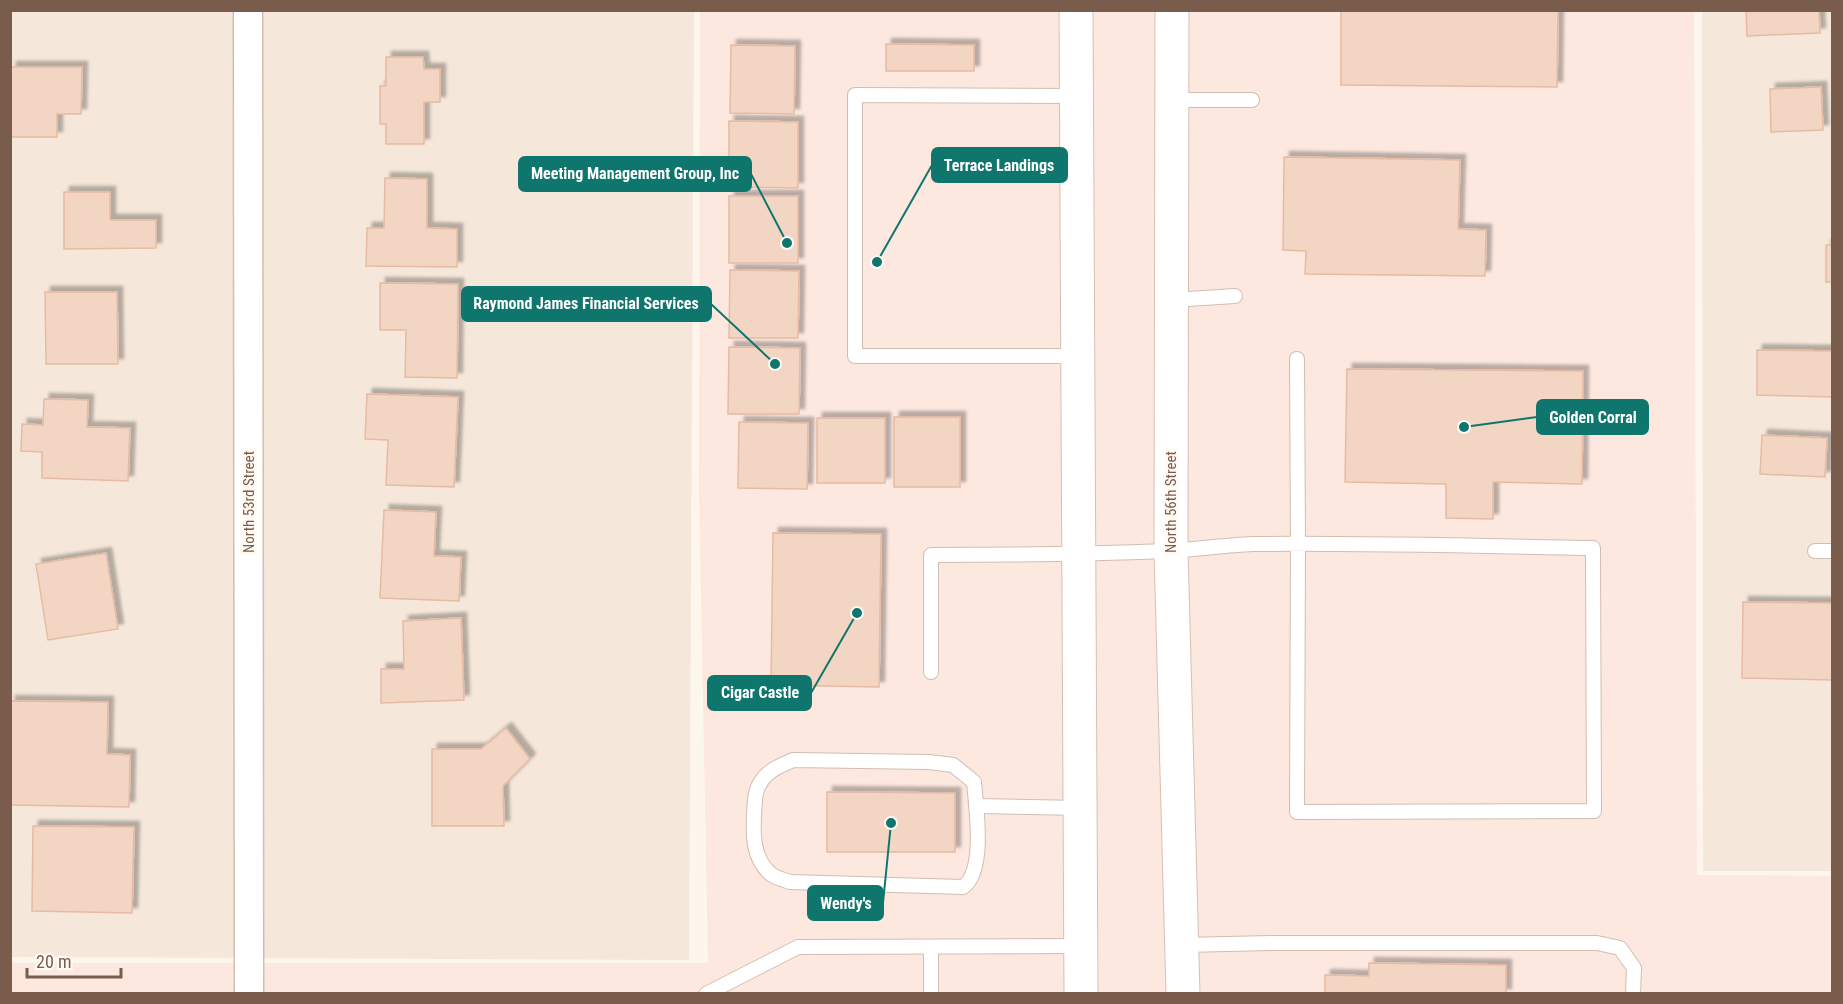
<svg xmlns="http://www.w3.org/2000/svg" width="1843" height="1004" font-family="'Roboto Condensed',sans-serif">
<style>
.residential{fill:#f5e8da}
.commercial{fill:#fde8e0}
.building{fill:#f3d5c3;stroke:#e6bba3;stroke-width:1.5;filter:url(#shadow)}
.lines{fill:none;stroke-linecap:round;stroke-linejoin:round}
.lane-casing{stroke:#d1beb0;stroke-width:16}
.street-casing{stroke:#d1beb0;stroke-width:31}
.secondary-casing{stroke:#d6c0b0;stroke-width:35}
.lane{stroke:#fff;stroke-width:14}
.street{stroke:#fff;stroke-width:28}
.secondary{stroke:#fff;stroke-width:33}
.labels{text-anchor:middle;stroke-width:6;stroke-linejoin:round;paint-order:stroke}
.street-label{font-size:15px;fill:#7a5c4d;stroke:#fffaf3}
.leader{fill:none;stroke:#0f766e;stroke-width:2}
.callout-dot{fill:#0f766e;stroke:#fffaf3;stroke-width:2}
.callout{fill:#0f766e;stroke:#0f766e;stroke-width:2}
.callout-label{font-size:16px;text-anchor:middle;font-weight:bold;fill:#fff}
</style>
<defs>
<filter id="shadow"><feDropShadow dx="5.5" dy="-5.5" stdDeviation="1.5" flood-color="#0004"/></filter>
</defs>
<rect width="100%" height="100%" fill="#fdf6ec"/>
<!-- residential -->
<g class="residential">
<path d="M11,11H694L689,960L11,957Z"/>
<path d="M1702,11H1832V871H1703Z"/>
</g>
<!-- commercial -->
<path class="commercial" d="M700,11H1694L1697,875L1832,876V993L11,994V963H708L699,492Z"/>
<!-- building -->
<g class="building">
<path d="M1341,10H1558L1557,87L1341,85Z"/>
<path d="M1746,10H1819L1820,33L1747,36Z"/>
<path d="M886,44L974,45V71H886Z"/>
<path d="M731,45L795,46L794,114L730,113Z"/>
<path d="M386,57H423L424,69H440V102H424V144H386V124H380V86H386Z"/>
<path d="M11,67H82L81,114H57V137H10Z"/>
<path d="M1821,87L1823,130L1771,132L1770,89Z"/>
<path d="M729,121L798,122V188L729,187Z"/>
<path d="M1284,157L1460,160L1458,229L1486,230L1485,276L1305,274L1306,251L1283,250Z"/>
<path d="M385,178L427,179V228L457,229V267L366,266L367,228H384Z"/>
<path d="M64,192H110V220H156V248L64,249Z"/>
<rect x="729" y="196" width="69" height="67"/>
<rect x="1826" y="245" width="6" height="37"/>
<path d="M730,270L799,271L798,338H729Z"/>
<path d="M380,283L458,284L457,378L405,377L406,330H380Z"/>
<path d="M45,292H117L118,364H46Z"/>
<path d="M729,347L800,348L799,414H728Z"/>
<path d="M1757,350L1832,351V397L1757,395Z"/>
<path d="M1347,369L1583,371L1582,484L1493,482V519L1446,518V484L1345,482Z"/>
<path d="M367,394L458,397L454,487L386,485L388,440L365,439Z"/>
<path d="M44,399L88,400L87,427L130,428L128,481L42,478V452L21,451L22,424L43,425Z"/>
<rect x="894" y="417" width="66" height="70"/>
<rect x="817" y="418" width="68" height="65"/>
<path d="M739,422L808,423L807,489L738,488Z"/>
<path d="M1762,435L1827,438L1825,477L1760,474Z"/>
<path d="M384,510L436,512L434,556L461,557L459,601L380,598Z"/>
<path d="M773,533L881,534L879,687L771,685Z"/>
<path d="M106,553L118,629L48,640L36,564Z"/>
<path d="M1743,602L1832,603V680L1742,678Z"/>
<path d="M461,618L464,700L381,703V669H404L403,621Z"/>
<path d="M10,701L108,702L107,754L130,755L129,807L10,805Z"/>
<path d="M506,728L530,759L503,786L504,826H432V749H481Z"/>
<path d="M827,792L955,793V852H827Z"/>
<path d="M33,826L134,827L132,913L32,911Z"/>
<path d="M1369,963L1506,965V994H1325V975L1369,976Z"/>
</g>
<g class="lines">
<defs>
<g id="lane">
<path d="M1076,96L855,95V356H1076"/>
<path d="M1172,100H1252"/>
<path d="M1172,300L1235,296"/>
<path d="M1815,551H1832"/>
<path d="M931,672V555C1010,555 1088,554 1167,551C1195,550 1224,545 1253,544C1366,543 1479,546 1593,548L1594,811L1297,812L1298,545L1297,359"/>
<path d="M793,760L929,762L953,765L974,782C976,807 986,871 963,887L790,882C784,880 777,878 772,875C753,860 753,836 754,815C755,802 754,791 762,780C770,769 782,765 793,760Z"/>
<path d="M976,806L1080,808"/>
<path d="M1183,945L1271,943H1597L1620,948L1634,968L1633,994"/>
<path d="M931,947V994"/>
<path d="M706,994L798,947L1081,946"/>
</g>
<path id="street" d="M248,10L249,994"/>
<g id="secondary">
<path d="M1076,10L1081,994"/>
<path d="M1172,10L1171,551L1183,994"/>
</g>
</defs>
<!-- lane casing -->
<use href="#lane" class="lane-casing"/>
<!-- street casing -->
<use href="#street" class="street-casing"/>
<!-- secondary casing -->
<use href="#secondary" class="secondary-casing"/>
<!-- lane -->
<use href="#lane" class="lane"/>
<!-- street -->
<use href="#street" class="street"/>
<!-- secondary -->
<use href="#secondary" class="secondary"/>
</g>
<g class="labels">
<!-- street labels -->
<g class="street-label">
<text transform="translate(249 502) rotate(-90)" y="5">North 53rd Street</text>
<text transform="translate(1171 502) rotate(-90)" y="5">North 56th Street</text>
</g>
</g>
<!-- callouts -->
<path class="leader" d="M877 262L932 165M787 243L751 174M775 364L711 304M1464 427L1537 417M857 613L811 693M891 823L883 903"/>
<g class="callout-dot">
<circle cx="877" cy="262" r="6"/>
<circle cx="787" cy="243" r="6"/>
<circle cx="775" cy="364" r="6"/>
<circle cx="1464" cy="427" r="6"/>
<circle cx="857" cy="613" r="6"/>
<circle cx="891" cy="823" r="6"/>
</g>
<g class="callout">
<rect x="932" y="148" width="135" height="34" rx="6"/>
<rect x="519" y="157" width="232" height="34" rx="6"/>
<rect x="462" y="287" width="249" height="34" rx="6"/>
<rect x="1537" y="400" width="111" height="34" rx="6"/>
<rect x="708" y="676" width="103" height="34" rx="6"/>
<rect x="808" y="886" width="75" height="34" rx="6"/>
</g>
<g class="callout-label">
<text x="999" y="171">Terrace Landings</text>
<text x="635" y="179">Meeting Management Group, Inc</text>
<text x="586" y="309">Raymond James Financial Services</text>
<text x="1593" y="423">Golden Corral</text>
<text x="760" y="698">Cigar Castle</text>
<text x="846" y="909">Wendy's</text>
</g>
<!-- border -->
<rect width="1843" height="1004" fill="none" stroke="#7a5c4d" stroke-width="24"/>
<!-- scale -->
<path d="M27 968v9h94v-9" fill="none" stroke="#7a5c4d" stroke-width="3"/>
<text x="36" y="968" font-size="18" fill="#7a5c4d" stroke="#fffaf3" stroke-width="4.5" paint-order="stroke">20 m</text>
</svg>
